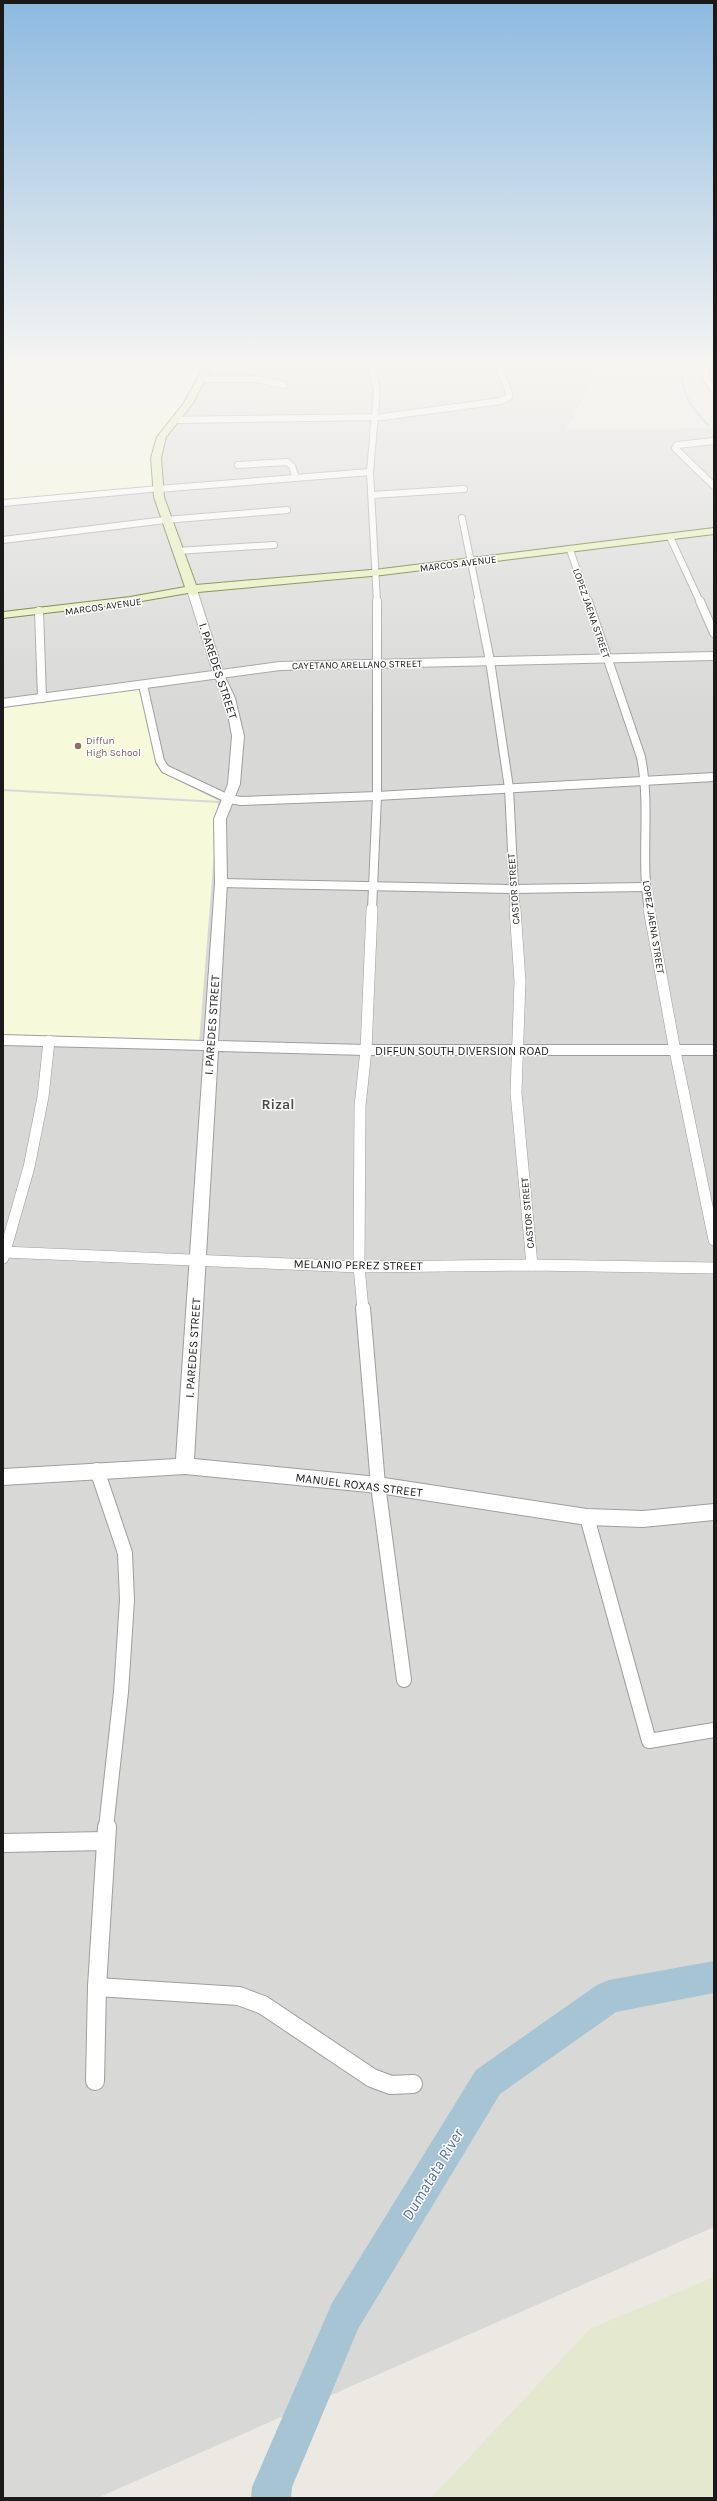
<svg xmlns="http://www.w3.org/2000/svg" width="717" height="2501" font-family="Karla,sans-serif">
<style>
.residential{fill:#d8d8d7}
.education{fill:#f6fadb}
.farmland{fill:#e3e8ce}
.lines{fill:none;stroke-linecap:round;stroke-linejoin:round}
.stream{stroke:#a6c4d4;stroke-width:2}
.river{fill:#a6c4d4;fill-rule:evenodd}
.minor-far4-casing{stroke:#9e9e9e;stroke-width:8}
.minor-far3-casing{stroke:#9e9e9e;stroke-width:10}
.minor-far2-casing{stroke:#9e9e9e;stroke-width:12}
.minor-far1-casing{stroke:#9e9e9e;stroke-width:16}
.minor-casing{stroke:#9e9e9e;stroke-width:20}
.tertiary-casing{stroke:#9e9e9e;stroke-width:2}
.secondary-casing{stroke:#4f6111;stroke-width:2}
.minor-far4{stroke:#fff;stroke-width:6}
.minor-far3{stroke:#fff;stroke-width:8}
.minor-far2{stroke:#fff;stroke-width:11}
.minor-far1{stroke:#fff;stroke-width:14}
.minor{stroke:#fff;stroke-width:18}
.tertiary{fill:#fff;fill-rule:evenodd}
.secondary{fill:#e7f0ba;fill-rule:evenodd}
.education-dot{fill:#8d6e63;stroke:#fff;stroke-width:1.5}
.labels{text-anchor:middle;stroke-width:3;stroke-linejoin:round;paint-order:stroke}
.far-street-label{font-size:10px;fill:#1a1a1a;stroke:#fff}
.far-education-label{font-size:10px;fill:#785e54;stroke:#fff;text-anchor:start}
.street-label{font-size:12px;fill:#1a1a1a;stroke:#fff}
.quarter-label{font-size:14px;font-weight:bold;fill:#4d4d4d;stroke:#fff}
.near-water-label{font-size:16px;font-style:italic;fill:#54709d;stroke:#fff}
</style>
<rect width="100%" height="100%" fill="#ebe9e1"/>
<!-- residential -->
<path class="residential" d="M3,365H588L591,384L566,430L714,428V2227L97,2498H3Z"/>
<!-- education -->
<g class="education">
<path d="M3,365H205L175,415L153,444L154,486L152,487L3,501Z"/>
<path d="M138,688L150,727L156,765L177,780L219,801L3,789V705Z"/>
<path d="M3,791L218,803L199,1043L3,1036Z"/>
</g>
<!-- farmland -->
<path class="farmland" d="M714,2277V2498H431L590,2329Z"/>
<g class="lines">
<!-- stream -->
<path class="stream" d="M682,365C680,392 690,407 709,426"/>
<!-- river -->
<path class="river" d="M714,1961V1993L616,2012L500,2094L358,2329L292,2487L291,2498H251L252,2487L332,2303L476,2070L597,1985L609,1980Z"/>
<defs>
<g id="minor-far4">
<path d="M371,365L377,390L370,472L377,602"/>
<path d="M706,365V379L714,390"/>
<path d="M203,379H256L284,385"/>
<path d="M176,420L382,417L501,401L509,397V393L498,365"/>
<path d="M714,441L677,445L675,448L714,486"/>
<path d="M238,465L287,462L292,466L296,478"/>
<path d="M158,489L370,472"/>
<path d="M372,495L464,489"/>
<path d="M462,518L479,602"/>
<path d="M670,537L700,602"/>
<path d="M3,540L165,520L287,510"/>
<path d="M570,550L588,602"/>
<path d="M177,551L274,545"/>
</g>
<g id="minor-far3">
<path d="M478,601L490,661L509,788L515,910"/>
<path d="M588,601L641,757C651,808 640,859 649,910"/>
<path d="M700,601L714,633"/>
<path d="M39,611L42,698"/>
<path d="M143,685L160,761L165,769L229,799L241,801L377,796L714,777"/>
<path d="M3,703L280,666L714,656"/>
<path d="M221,883L513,889L645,887"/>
<path d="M372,910L377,796V601"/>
</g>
<g id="minor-far2">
<path d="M515,909L520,981L516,1093L532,1265"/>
<path d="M649,909L675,1051L714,1240"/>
<path d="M3,1252L359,1267L532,1265L714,1268"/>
<path d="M3,1258L29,1167L43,1097L49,1041"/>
<path d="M363,1309L359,1267L360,1106L366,1050L372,909"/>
</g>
<g id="minor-far1">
<path d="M363,1308L378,1485L404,1680"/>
<path d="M97,1470L125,1553L127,1600L121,1692L106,1828"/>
<path d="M587,1517L649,1741L714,1730"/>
</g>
<g id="minor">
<path d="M3,1843L105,1841"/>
<path d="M97,1987L239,1996L263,2005L372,2078L391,2085L413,2084"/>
<path d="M95,2081L97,1987L107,1827"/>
</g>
<g id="tertiary">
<path d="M158,486L162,489L161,491L3,506V500Z"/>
<path d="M193,590L198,593L224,675L235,698L244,736L240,784L226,819L227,883L218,1041L366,1045H714V1055H366L218,1051L194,1459L378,1477L587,1509L643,1511L714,1504V1520L643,1527L587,1525L378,1493L185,1474L3,1485V1469L176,1459L204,1050L3,1045V1035L204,1041L215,883L214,819L228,784L232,736L225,698L214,675L188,593Z"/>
</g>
<path id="secondary" d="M205,365H213L193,403L166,437L161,458L164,497L196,585L382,569L714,528V534L382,575L198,592L197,595L193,596L188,593L130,603L3,618V612L130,597L185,587L154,497L151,458L157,437L184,403Z"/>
</defs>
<!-- minor-far4 casing -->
<use href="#minor-far4" class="minor-far4-casing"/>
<!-- minor-far3 casing -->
<use href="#minor-far3" class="minor-far3-casing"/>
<!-- minor-far2 casing -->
<use href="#minor-far2" class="minor-far2-casing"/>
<!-- minor-far1 casing -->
<use href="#minor-far1" class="minor-far1-casing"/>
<!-- minor casing -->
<use href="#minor" class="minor-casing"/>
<!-- tertiary casing -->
<use href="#tertiary" class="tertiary-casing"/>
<!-- secondary casing -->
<use href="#secondary" class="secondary-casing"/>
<!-- minor-far4 -->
<use href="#minor-far4" class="minor-far4"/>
<!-- minor-far3 -->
<use href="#minor-far3" class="minor-far3"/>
<!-- minor-far2 -->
<use href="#minor-far2" class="minor-far2"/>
<!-- minor-far1 -->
<use href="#minor-far1" class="minor-far1"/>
<!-- minor -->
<use href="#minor" class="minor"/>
<!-- tertiary -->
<use href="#tertiary" class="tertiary"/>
<!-- secondary -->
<use href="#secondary" class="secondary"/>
</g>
<!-- sky -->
<linearGradient id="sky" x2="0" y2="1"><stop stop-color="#8dbae0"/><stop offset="0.51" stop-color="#f6f5f2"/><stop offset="1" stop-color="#f6f5f2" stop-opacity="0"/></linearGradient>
<rect width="717" height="715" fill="url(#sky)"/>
<!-- markers -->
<circle class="education-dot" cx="78" cy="746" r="4"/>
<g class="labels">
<!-- far-street labels -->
<g class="far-street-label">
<text transform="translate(458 563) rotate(-7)" y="4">MARCOS AVENUE</text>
<text transform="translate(103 606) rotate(-8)" y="4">MARCOS AVENUE</text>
<text transform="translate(592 613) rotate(71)" y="4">LOPEZ JAENA STREET</text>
<text transform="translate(357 664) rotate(-1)" y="4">CAYETANO ARELLANO STREET</text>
<text transform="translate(513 889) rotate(-94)" y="4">CASTOR STREET</text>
<text transform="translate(654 927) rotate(81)" y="4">LOPEZ JAENA STREET</text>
<text transform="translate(527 1213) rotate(-95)" y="4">CASTOR STREET</text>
</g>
<!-- far-education labels -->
<g class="far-education-label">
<text x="86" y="744">Diffun<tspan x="86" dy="12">High School</tspan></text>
</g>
<!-- street labels -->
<g class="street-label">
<text transform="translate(218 671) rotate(72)" y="4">I. PAREDES STREET</text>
<text transform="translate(212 1025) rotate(-86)" y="4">I. PAREDES STREET</text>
<text x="462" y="1055">DIFFUN SOUTH DIVERSION ROAD</text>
<text transform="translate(358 1265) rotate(1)" y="4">MELANIO PEREZ STREET</text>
<text transform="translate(193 1348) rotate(-86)" y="4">I. PAREDES STREET</text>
<text transform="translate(359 1485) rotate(7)" y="4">MANUEL ROXAS STREET</text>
</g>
<!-- quarter labels -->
<g class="quarter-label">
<text x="278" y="1109">Rizal</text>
</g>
<!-- near-water labels -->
<g class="near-water-label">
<text transform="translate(432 2174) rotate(-59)" y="6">Dumatata River</text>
</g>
</g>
<!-- border -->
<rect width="717" height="2501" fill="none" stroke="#1a1a1a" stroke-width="8"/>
</svg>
